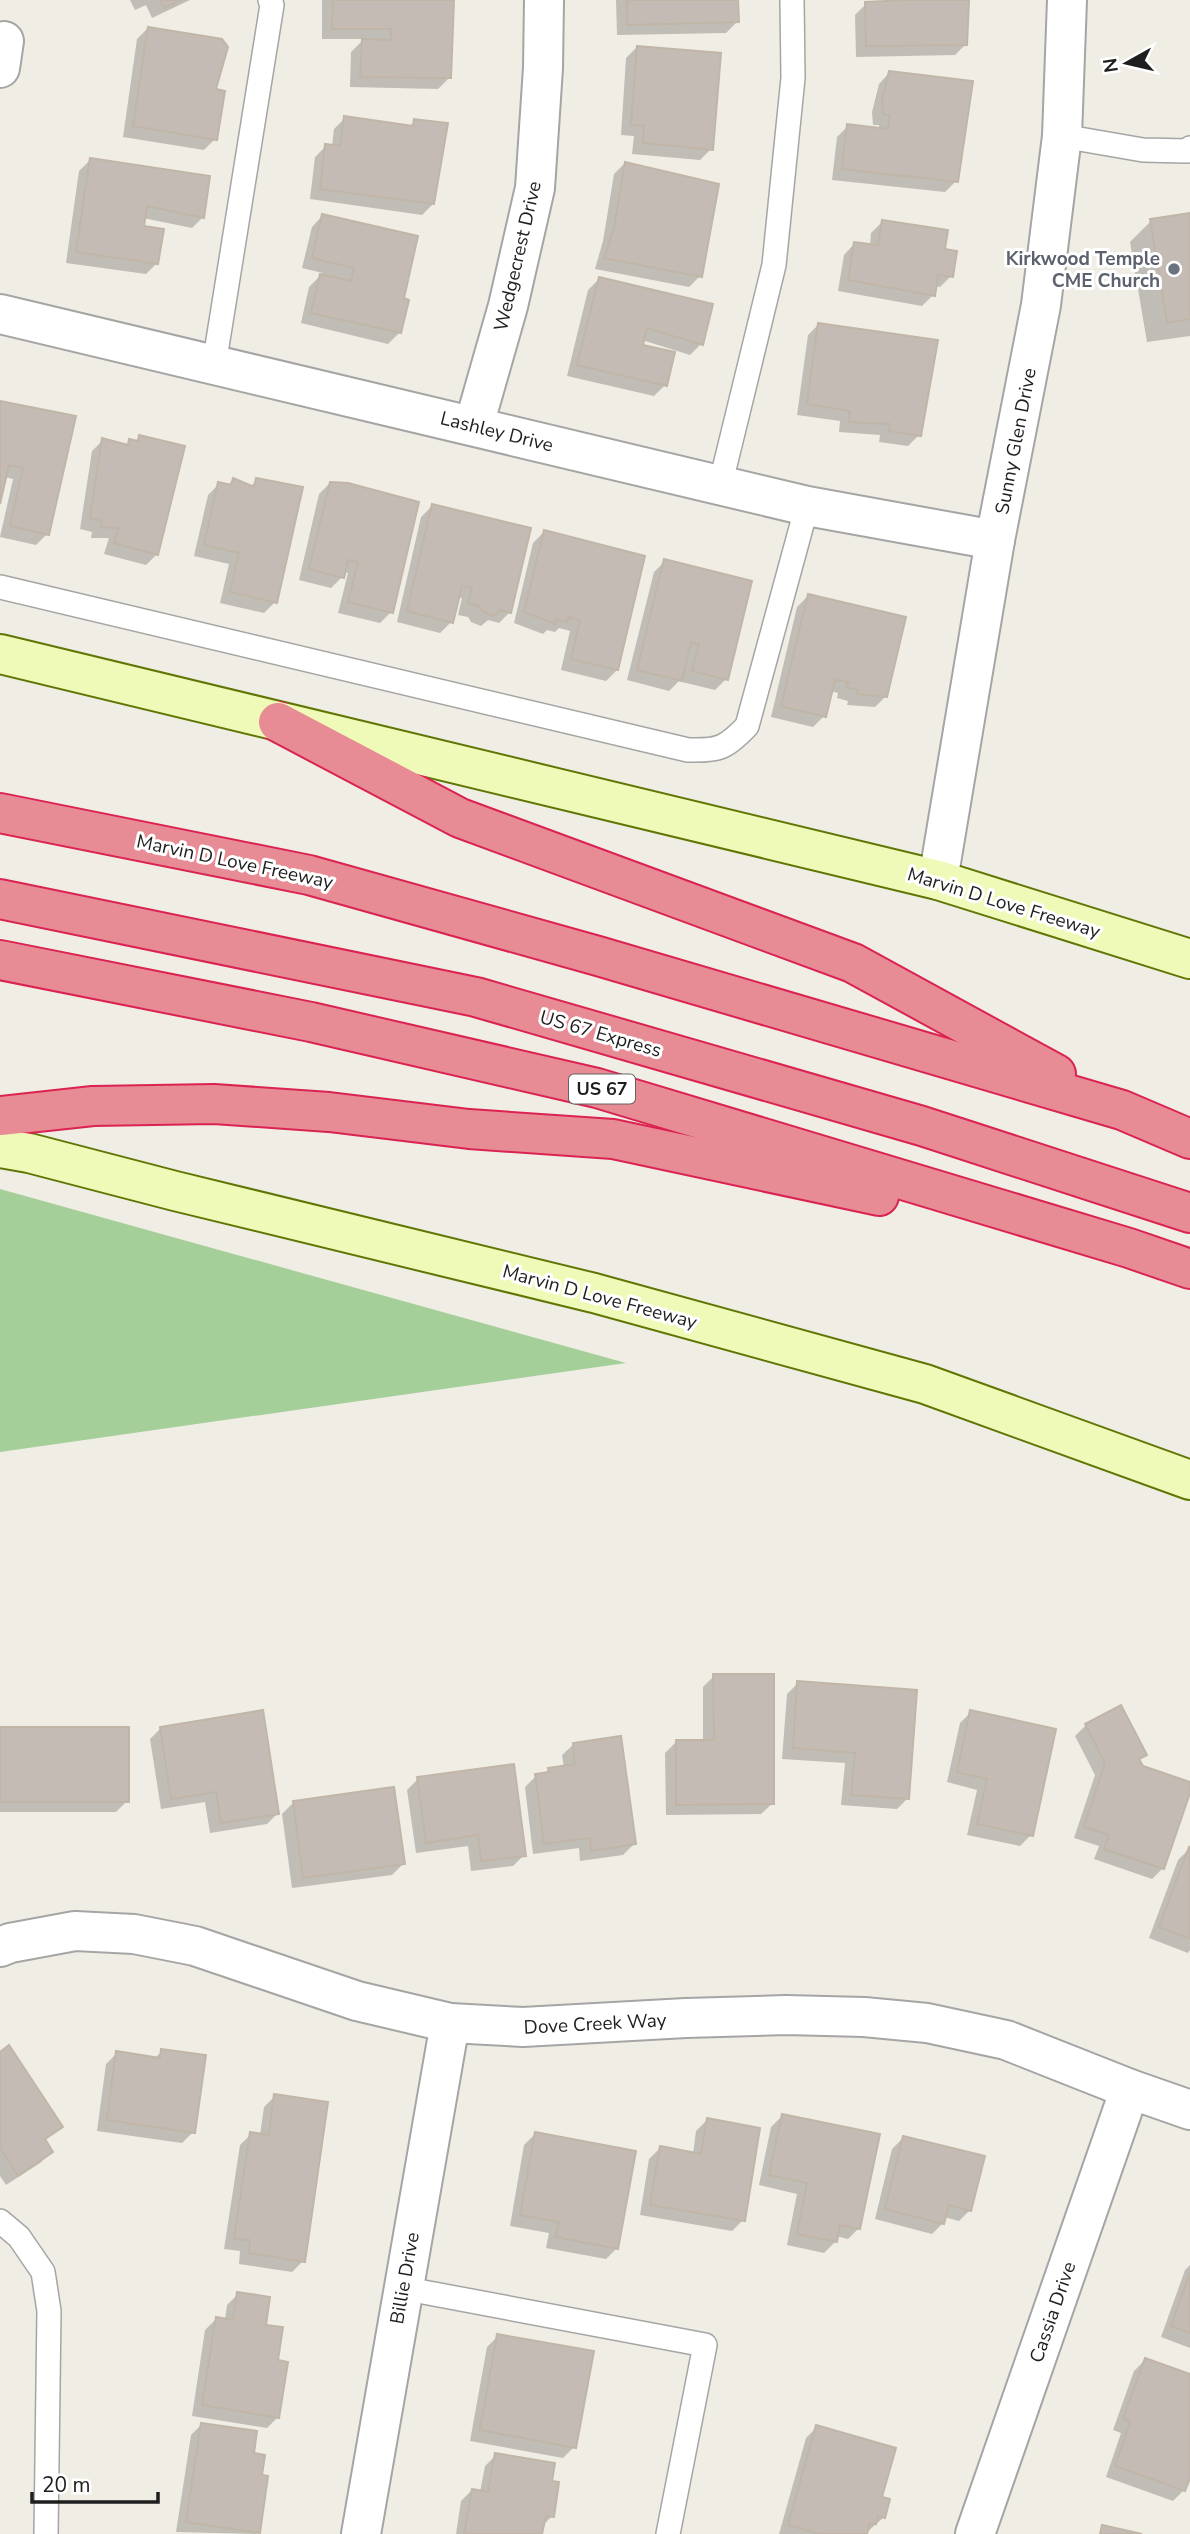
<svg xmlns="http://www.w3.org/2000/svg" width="1190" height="2534" font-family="'Nunito Sans',sans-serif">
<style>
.forest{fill:#a4cf99}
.shadow{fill:#0003}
.building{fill:#c4bcb4;stroke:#c1b5a7;stroke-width:2}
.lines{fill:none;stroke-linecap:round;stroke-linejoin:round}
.service-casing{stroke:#a5a5a5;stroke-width:26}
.minor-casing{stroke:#a5a5a5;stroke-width:42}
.secondary-casing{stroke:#607604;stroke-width:42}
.motorway-casing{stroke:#db2352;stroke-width:42}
.service{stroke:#fff;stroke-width:23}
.minor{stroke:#fff;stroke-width:38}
.secondary{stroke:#f0fab8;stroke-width:38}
.motorway{stroke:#e78b94;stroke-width:38}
.worship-dot{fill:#6b7280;stroke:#fff;stroke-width:2.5}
.labels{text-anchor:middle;stroke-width:6;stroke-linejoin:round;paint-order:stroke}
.shield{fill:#fff;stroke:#626262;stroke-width:2}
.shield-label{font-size:18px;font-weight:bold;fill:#1e1e1e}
.street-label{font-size:19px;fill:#1e1e1e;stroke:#fff}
.worship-label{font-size:19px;font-weight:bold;fill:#5b616d;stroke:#fff;text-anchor:end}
</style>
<rect width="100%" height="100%" fill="#efede4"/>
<!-- forest -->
<path class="forest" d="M0,1189L626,1363L0,1452Z"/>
<!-- shadow -->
<g class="shadow">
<path d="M130,0H190L152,18L146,5L135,10Z"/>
<path d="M322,0H452L449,78L438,89L350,87L351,52L364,39H322Z"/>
<path d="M616,0H737V22L726,33L617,35Z"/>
<path d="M897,0H967L966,44L955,55L856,57L855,15L866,4H897Z"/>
<path d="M148,28L214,90L215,139L204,150L123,137L137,39Z"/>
<path d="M637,47L711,149L700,160L632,154L634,136L621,135L626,58Z"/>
<path d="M890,72L956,181L945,192L832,180L837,137L848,126L879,129V125H873L872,112L879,84Z"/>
<path d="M345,118L409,127L415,121L433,204L422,215L310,199L315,157L326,146H332L334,129Z"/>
<path d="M90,160L203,217L192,228L143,218L142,227L157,263L146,274L66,263L79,171Z"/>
<path d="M625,163L700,276L689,287L595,269L603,241L614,174Z"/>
<path d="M323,215L402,300L399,333L388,344L301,323L309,287L323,273L302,268L312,227Z"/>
<path d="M1190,215V336L1147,342L1130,242L1151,221Z"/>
<path d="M882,222L943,250L951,276L940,287L934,286L933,295L922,306L838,291L844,255L855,243L870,245L871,233Z"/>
<path d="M599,279L701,344L690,355L642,340L641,346L665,385L654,396L567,376L588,290Z"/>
<path d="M819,324L919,435L908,446L879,442L880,435L839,432L840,421L797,415L808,335Z"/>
<path d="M0,403L47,534L36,545L0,537L13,479L5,477L0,499Z"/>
<path d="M140,437L157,554L146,565L104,554L109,538H91L92,532L80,529L92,451L103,440L125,446L130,441L135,442Z"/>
<path d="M233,480L250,487L257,480L275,602L264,613L220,603L229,564L194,556L208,495L219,484L227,486Z"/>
<path d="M330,483L391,612L380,623L338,613L348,573L343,572L342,577L331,588L299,580L319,494Z"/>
<path d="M432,506L510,612L499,623L488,620L481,626L471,622L468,617L458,615L462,598L457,597L451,622L440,633L397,622L421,517Z"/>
<path d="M544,532L617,670L606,681L561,670L570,631L559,628L555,632L547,630L543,634L514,623L533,543Z"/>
<path d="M665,561L726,679L715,690L682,682L683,677L669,691L627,680L654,572Z"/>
<path d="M808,596L886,696L875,707L847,705L848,701L837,698L838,693L830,691L824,716L813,727L771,717L797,607Z"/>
<path d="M714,1676L773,1803L761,1814L666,1815L665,1753L676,1742H703V1687Z"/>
<path d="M798,1683L908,1798L897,1809L841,1805L845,1763L782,1759L787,1694Z"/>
<path d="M1120,1707L1145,1755L1138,1761L1142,1767L1190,1784L1163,1868L1152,1879L1094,1859L1099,1846L1074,1838L1095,1775L1075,1736L1086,1725Z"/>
<path d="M971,1712L1031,1835L1020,1846L967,1835L977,1790L947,1782L960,1723Z"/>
<path d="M161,1728L278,1813L267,1824L210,1833L205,1802L161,1809L150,1739Z"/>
<path d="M0,1729L127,1801L116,1812H0Z"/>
<path d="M574,1744L634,1844L623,1855L580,1861L579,1848L533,1854L525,1787L536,1776L543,1775L549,1769L564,1768L562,1755Z"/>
<path d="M418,1779L524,1855L513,1866L471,1871L468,1846L416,1853L407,1790Z"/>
<path d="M293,1803L403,1864L392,1875L292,1888L282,1814Z"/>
<path d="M1189,1849L1190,1950L1188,1953L1149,1938L1178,1860Z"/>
<path d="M162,2051L193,2132L182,2143L97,2131L106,2064L117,2053L154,2059Z"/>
<path d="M0,2054L60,2127L44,2141L51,2152L40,2163L6,2185L0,2176Z"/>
<path d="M275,2096L303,2261L292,2272L239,2264L240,2251L224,2249L240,2145L251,2134L260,2135L264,2107Z"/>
<path d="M782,2116L859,2228L848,2239L836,2236L835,2242L824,2253L787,2245L797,2194L759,2185L771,2127Z"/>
<path d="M707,2120L743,2220L732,2231L640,2215L649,2159L660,2148L693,2154L696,2131Z"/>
<path d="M535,2134L617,2248L606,2259L546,2248L549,2233L510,2226L524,2145Z"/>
<path d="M903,2138L970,2210L959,2221L944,2217L943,2223L932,2234L875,2219L892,2149Z"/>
<path d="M1190,2265V2348L1161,2337L1185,2270Z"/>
<path d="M238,2294L264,2326L276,2362L278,2417L267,2428L192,2416L205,2330L216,2319L225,2320L227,2305Z"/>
<path d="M498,2336L574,2447L563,2458L470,2441L487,2347Z"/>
<path d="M1145,2360L1190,2376V2472L1184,2490L1173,2501L1106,2477L1121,2433L1113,2430L1134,2371Z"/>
<path d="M202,2424L252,2454L258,2532L256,2534L176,2532L191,2435Z"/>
<path d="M817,2427L880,2498L884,2517L865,2534H779L806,2438Z"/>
<path d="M496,2455L550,2482L552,2516L542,2526L541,2534H456L461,2501L472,2490L480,2492L485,2466Z"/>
</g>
<!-- building -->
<g class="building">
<path d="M160,0H181L164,8Z"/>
<path d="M333,0H454L451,78L360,77L362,39L391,40V29H332Z"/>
<path d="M627,0H738L739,22L627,25Z"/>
<path d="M907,0H969L967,45L866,46L865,2Z"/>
<path d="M148,27L222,39L228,47L216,89L225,91L217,140L133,126Z"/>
<path d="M637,46L721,53L713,150L643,143L644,126L631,125Z"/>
<path d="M889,71L973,81L958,182L842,169L847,124L888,129L890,115L883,114L882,100Z"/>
<path d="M344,116L413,126L414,119L448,123L434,204L320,189L325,144L340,146Z"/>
<path d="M90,158L210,176L204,218L147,206L144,226L164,229L158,264L76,252Z"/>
<path d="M625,162L719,184L702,277L604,258L614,228Z"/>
<path d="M1190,213V319L1167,323L1150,219Z"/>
<path d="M322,214L418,236L404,298L409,300L401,333L311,313L320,274L351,281L354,268L312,258Z"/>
<path d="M882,220L948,230L945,249L957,251L953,277L938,275L935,296L848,280L854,242L878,245Z"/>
<path d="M599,277L713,304L703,345L647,328L643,345L675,352L667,386L577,365Z"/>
<path d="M818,323L938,340L921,436L889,431L890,424L849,422L850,411L807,404Z"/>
<path d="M0,401L76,416L49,535L10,526L23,468L9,465L0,504Z"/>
<path d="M139,435L185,446L158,555L114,543L119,528L101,527L102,521L90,518L102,438L128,445L129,439L138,441Z"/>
<path d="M233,478L254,487L256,478L303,487L277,603L230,592L239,553L204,545L218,482L231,485Z"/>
<path d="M330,482L348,483L419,502L393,613L348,602L358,562L348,560L344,578L309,569Z"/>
<path d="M432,504L531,528L511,613L500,610L493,616L482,611L479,606L468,604L472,588L462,586L453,623L407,611Z"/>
<path d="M544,530L645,556L618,670L571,659L580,620L569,617L567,622L556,619L555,624L524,612Z"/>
<path d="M664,559L752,581L728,680L692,671L699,644L691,642L682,681L637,670Z"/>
<path d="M808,594L906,617L887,697L857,694L858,690L846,687L848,682L835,680L826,717L781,706Z"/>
<path d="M713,1674H774V1804L676,1805V1740H714Z"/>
<path d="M797,1681L917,1690L909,1799L851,1795L855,1753L793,1748Z"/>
<path d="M1121,1705L1147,1755L1139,1759L1143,1766L1190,1782V1793L1164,1869L1104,1849L1109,1835L1084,1827L1105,1763L1085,1724Z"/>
<path d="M263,1710L279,1814L221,1823L216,1792L171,1799L160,1727Z"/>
<path d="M970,1710L1056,1729L1033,1836L977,1824L987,1779L957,1772Z"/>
<rect x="0" y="1727" width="129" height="75"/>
<path d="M621,1736L636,1844L591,1851L590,1838L544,1844L535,1774L549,1772L548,1768L575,1764L573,1743Z"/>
<path d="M514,1764L526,1856L481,1861L478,1835L426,1843L417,1777Z"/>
<path d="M394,1787L405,1864L303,1878L293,1801Z"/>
<path d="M1189,1847L1190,1848V1939L1159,1927Z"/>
<path d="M9,2045L63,2127L45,2139L53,2152L18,2176L0,2148V2052Z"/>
<path d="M161,2049L206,2055L195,2133L107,2120L116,2051L160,2058Z"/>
<path d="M274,2094L328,2102L305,2262L249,2253L250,2240L234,2239L250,2132L269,2135Z"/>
<path d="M782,2114L880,2134L860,2229L840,2225L837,2242L797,2234L807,2183L769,2175Z"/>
<path d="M707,2118L760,2128L745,2221L650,2205L660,2146L701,2154Z"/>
<path d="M535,2132L636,2151L618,2249L556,2237L559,2222L520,2215Z"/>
<path d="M903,2136L985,2156L971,2211L949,2205L944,2224L885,2209Z"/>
<path d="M1190,2273V2333L1171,2326Z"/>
<path d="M237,2292L270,2297L266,2325L283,2327L278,2360L288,2362L279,2418L202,2405L216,2317L233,2320Z"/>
<path d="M497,2334L594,2351L576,2448L480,2430Z"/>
<path d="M1145,2358L1190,2374V2478L1185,2491L1115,2466L1130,2422L1123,2419Z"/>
<path d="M201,2423L257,2431L254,2453L265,2455L262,2475L268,2476L260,2533L186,2522Z"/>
<path d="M816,2425L896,2448L882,2497L890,2499L885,2518L878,2516L876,2524L870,2523L867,2534H820L788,2525Z"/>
<path d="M495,2453L555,2463L552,2481L559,2482L554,2517L546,2516L542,2534H464L472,2489L488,2492Z"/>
<path d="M1102,2525L1142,2534H1100Z"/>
</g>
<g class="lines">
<defs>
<g id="service">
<path d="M1062,136L1143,150L1187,151L1190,148"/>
<path d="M214,365L272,5L270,0"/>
<path d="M720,486L774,265L793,78L792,0"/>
<path d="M0,587L688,750C719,751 726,748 747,726L807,506"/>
<path d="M0,2221L19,2237L43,2272L49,2311L46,2534"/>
<path d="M402,2288L705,2345L668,2534"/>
</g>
<g id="minor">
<path d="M0,68L4,41"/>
<path d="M0,314L807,506L995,540"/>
<path d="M474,425L508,306L535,188L543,68L544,0"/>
<path d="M938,880L995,540L1041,305L1062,136L1067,0"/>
<path d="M0,1947L10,1943L75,1931L134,1934L195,1946L357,2001L450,2023L523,2027L686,2018L786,2015L864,2017L927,2023L1006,2040L1130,2089L1190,2110"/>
<path d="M361,2534L450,2023"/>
<path d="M975,2534L1130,2089"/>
</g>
<g id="secondary">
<path d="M0,654L938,880L1190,959"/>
<path d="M0,1148L29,1153L175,1191L594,1293L925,1384L1190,1480"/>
</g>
<g id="motorway">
<path d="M278,722L460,818L853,963L1056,1074"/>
<path d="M0,813L309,875L598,956L1122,1110L1190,1139"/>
<path d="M0,899L476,997L922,1126L1190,1213"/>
<path d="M0,960L311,1022L597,1088L1129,1248L1190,1269"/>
<path d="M0,1116L93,1106L214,1104L329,1112L469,1129L613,1139L879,1196"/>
</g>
</defs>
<!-- service casing -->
<use href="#service" class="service-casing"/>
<!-- minor casing -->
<use href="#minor" class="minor-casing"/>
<!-- secondary casing -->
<use href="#secondary" class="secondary-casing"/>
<!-- motorway casing -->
<use href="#motorway" class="motorway-casing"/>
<!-- service -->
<use href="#service" class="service"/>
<!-- minor -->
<use href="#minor" class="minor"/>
<!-- secondary -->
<use href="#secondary" class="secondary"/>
<!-- motorway -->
<use href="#motorway" class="motorway"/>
</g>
<!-- markers -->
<circle class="worship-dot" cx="1174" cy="269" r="7"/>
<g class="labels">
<!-- shield labels -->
<rect class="shield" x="569" y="1074.5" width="66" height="29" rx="5"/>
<g class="shield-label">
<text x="602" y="1095">US 67</text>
</g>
<!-- street labels -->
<g class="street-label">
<text transform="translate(517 256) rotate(-77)" y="7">Wedgecrest Drive</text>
<text transform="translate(497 431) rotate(14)" y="7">Lashley Drive</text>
<text transform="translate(1015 441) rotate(-79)" y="7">Sunny Glen Drive</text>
<text transform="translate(235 861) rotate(12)" y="7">Marvin D Love Freeway</text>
<text transform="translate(1004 902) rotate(17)" y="7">Marvin D Love Freeway</text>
<text transform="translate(601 1033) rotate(16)" y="7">US 67 Express</text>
<text transform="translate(600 1296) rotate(15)" y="7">Marvin D Love Freeway</text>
<text transform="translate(595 2023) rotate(-3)" y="7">Dove Creek Way</text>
<text transform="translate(404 2278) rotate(-80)" y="7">Billie Drive</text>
<text transform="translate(1052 2312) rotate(-71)" y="7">Cassia Drive</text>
</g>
<!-- worship labels -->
<g class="worship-label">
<text x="1160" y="265">Kirkwood Temple<tspan x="1160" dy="22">CME Church</tspan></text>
</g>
</g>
<!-- north arrow -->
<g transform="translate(1127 63) rotate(262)" stroke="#ffffff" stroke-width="5" paint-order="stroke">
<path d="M0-5L12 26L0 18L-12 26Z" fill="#1e1e1e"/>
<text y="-10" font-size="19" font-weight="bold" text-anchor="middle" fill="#1e1e1e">N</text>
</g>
<!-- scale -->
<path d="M32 2492v10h126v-10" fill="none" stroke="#1e1e1e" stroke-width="3.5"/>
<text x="42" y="2492" font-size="21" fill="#1e1e1e" stroke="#ffffff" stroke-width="5" paint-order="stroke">20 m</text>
</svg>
